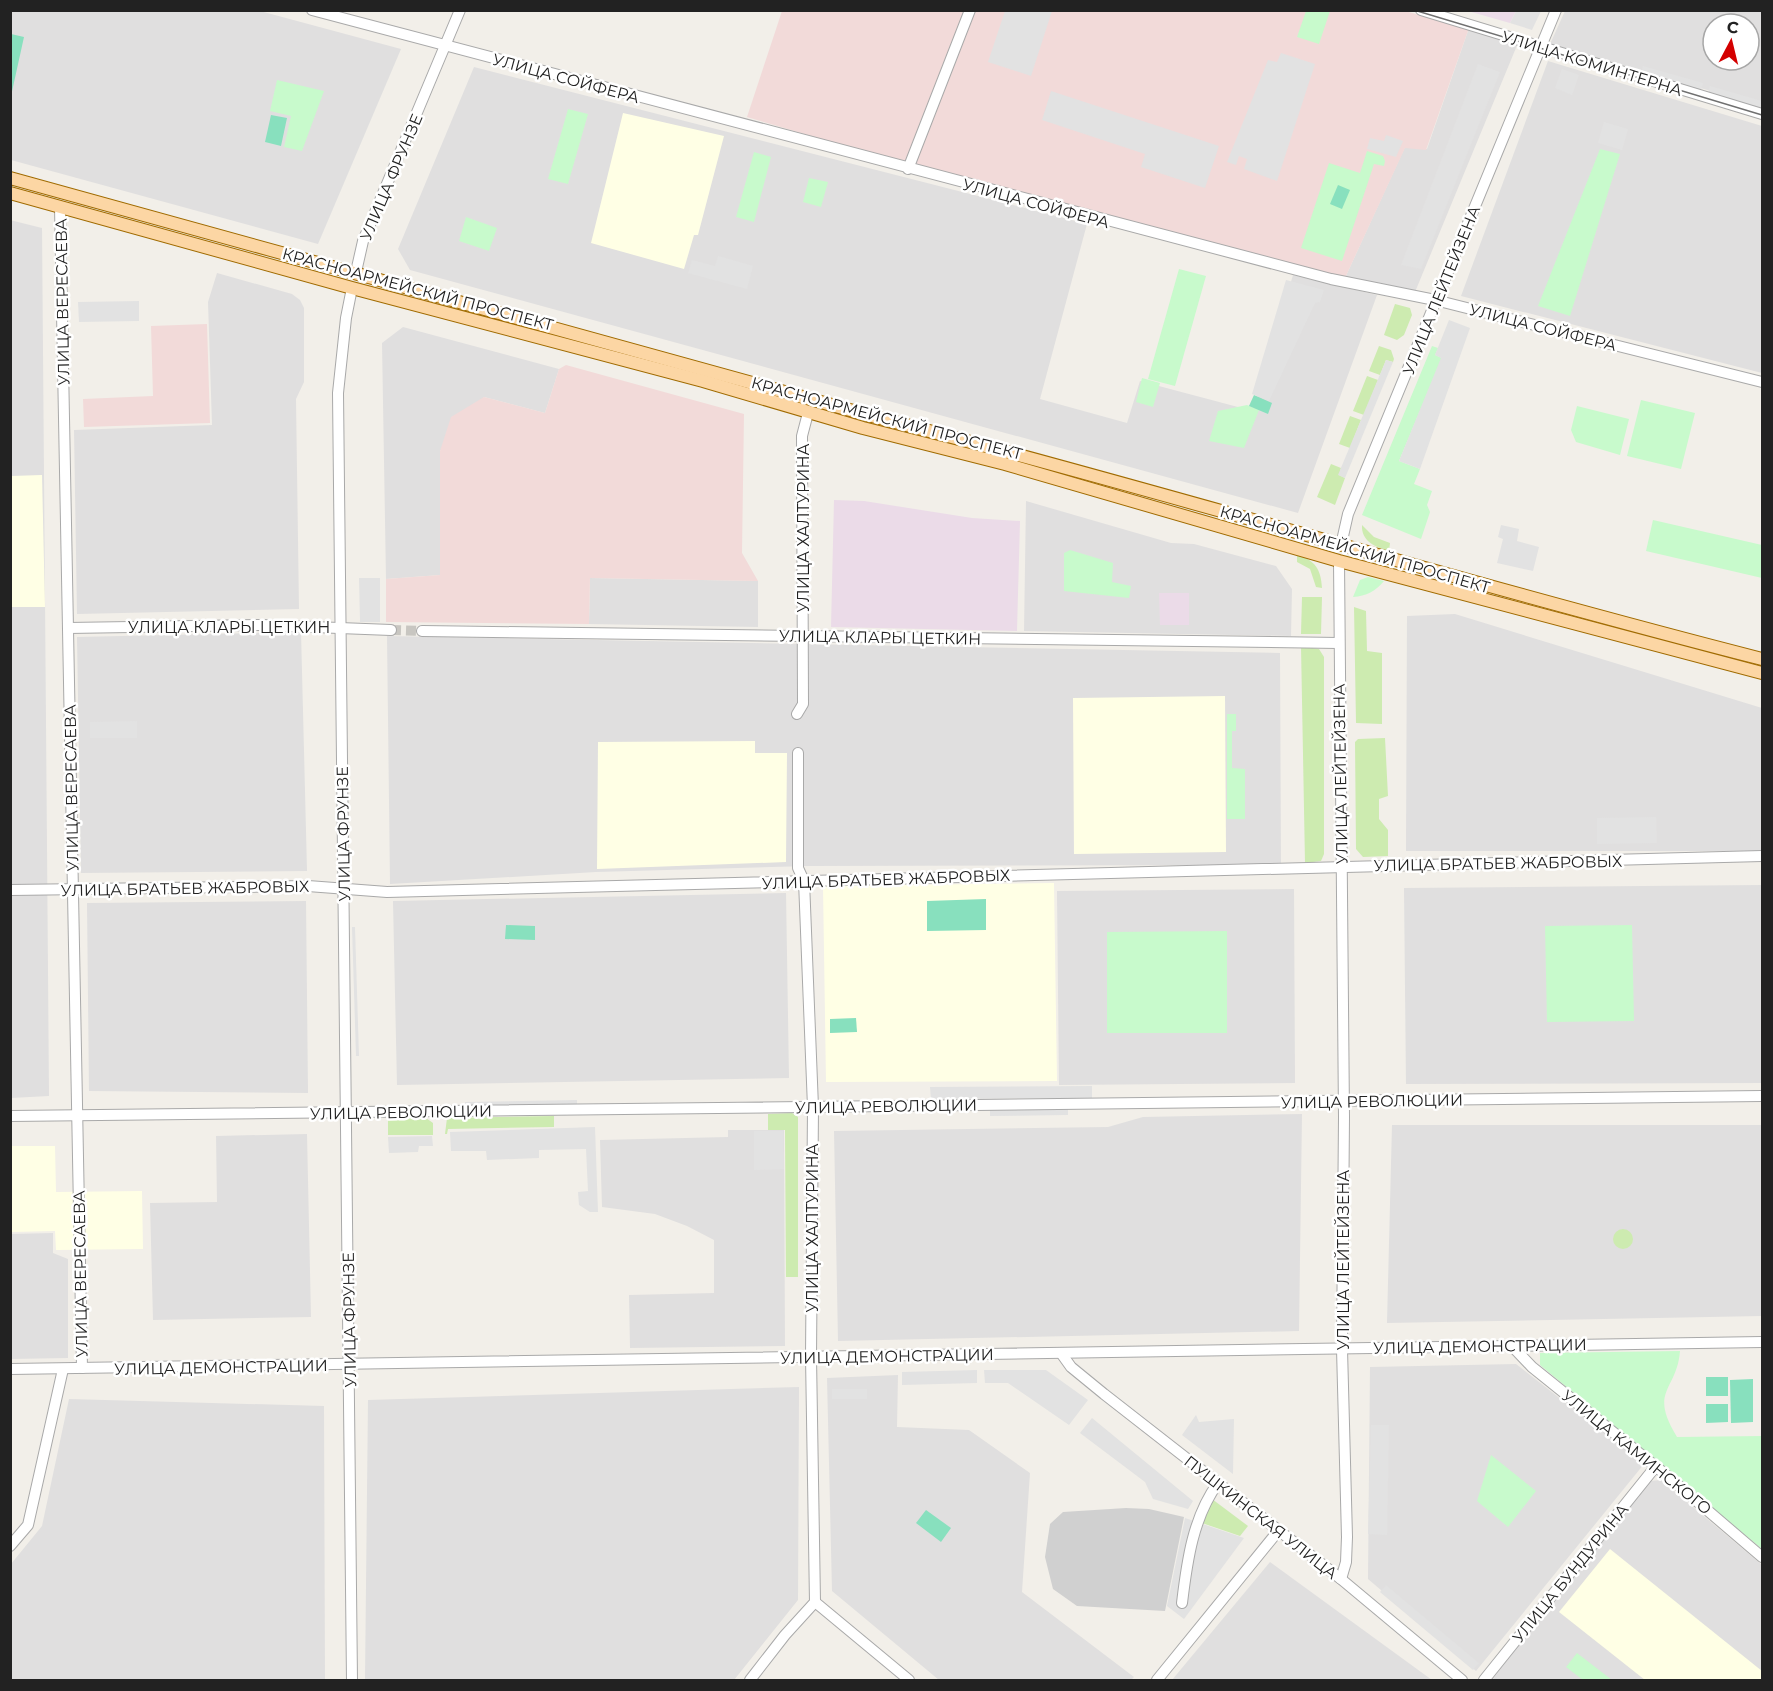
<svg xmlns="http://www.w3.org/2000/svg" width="1773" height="1691" font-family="Montserrat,sans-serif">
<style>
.residential{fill:#e0dfdf;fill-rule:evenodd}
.commercial{fill:#f2dad9}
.industrial{fill:#ebdbe8}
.education{fill:#ffffe5}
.religious{fill:#d0d0d0}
.grass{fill:#cdebb0}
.park{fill:#c8facc}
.pitch{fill:#88e0be}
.parking{fill:#e2e2e2}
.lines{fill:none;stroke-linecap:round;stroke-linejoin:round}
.minor-tunnel{stroke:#c8c6c1;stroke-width:10;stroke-dasharray:10 5;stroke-linecap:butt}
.minor-casing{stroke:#a9a9a9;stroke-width:12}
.major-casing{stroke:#a06b00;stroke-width:14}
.minor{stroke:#fff;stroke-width:10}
.major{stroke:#fcd6a4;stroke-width:12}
.tram{stroke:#707070;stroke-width:1.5}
.labels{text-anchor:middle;stroke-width:5;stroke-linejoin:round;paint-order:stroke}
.street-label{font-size:16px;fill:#222;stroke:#fff}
</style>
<rect width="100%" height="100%" fill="#f2efe9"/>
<!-- residential -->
<g class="residential">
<path d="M10,11H260L401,49L318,244L11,160Z"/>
<path d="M1565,11H1762V106L1550,44ZM1713,24H1749V60H1713Z"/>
<path d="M1469,28L1518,43L1415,292L1345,278L1405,147L1427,149Z"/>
<path d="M1548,61L1762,126V373L1461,296Z"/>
<path d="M474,67L1087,224L1040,399L1127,423L1140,381L1253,411L1293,275L1377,295L1298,513L410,270L398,249Z"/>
<path d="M10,220L42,228L49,1096L11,1098Z"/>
<path d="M217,273L292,294L300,300L304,308V382L296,399L299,609L77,614L74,430L212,425L208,302Z"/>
<path d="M403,327L559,369L545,413L484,397L440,451V575L386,579L382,343Z"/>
<path d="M1026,501L1171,543L1194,544L1276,566L1292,589L1291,636L1024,631Z"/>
<path d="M590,578L758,581V627L589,624Z"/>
<path d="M1455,614L1762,708V851H1406L1407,616Z"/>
<path d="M301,632L307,871L81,873L77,637Z"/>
<path d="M387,636L1280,653L1281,865L809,866L596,872L390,884Z"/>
<path d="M1762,885V1083L1406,1084L1404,888Z"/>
<path d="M1294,889L1295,1083L1059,1085L1057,891Z"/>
<path d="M786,893L789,1078L397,1085L393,901Z"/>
<path d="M306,901L308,1093L89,1091L87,903Z"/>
<path d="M1302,1114L1299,1331L838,1341L834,1131L1108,1127L1143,1117Z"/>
<path d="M1392,1125H1762V1316L1387,1323Z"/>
<path d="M728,1130H784L785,1346L630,1348L629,1295L714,1293V1240L687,1226L655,1214L602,1207L600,1140L728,1137Z"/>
<path d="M307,1134L311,1317L153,1320L150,1203L217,1202L216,1136Z"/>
<path d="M53,1233V1253L68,1259V1358L11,1359V1234Z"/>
<path d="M1516,1364L1644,1464L1476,1671L1368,1579L1370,1367Z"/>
<path d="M898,1375L897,1427L969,1430L1030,1473L1022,1592L1134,1677L1131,1680H939L832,1591L827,1378Z"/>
<path d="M799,1387L798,1600L734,1680H365L368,1400Z"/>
<path d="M69,1399L324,1406L325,1680H11V1564L42,1526Z"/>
<path d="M1661,1480L1762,1565V1680H1492L1551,1602L1650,1481Z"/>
<path d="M1270,1562L1432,1680H1172Z"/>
</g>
<!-- commercial -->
<g class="commercial">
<path d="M1401,10L1469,28L1426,150L1405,148L1345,278L913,165L975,11Z"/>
<path d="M782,11H965L906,164L747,117Z"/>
<path d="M207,324L210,423L84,427L83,399L153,396L151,326Z"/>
<path d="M566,365L744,414L742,553L758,581L590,578L589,624L386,622V579L440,575V451L451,417L484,397L545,413L559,369Z"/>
</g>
<!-- industrial -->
<g class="industrial">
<path d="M1468,11H1516L1510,23Z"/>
<path d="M834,500L864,501L972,518L1020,521L1017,631L831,627Z"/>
<path d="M1159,593H1189V625H1160Z"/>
</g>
<!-- education -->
<g class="education">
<path d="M623,113L724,136L698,235H694L684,269L591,243Z"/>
<path d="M42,475L45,607H11V476Z"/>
<path d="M1225,696L1226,852L1074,854L1073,698Z"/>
<path d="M755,741V753H787L786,862L597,869L598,742Z"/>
<path d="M1054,883L1057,1081L826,1082L823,886Z"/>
<path d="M10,1146H55L56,1192L142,1191L143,1249L56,1250L55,1231L11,1232Z"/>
<path d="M1610,1549L1762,1671V1680H1645L1559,1612Z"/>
</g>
<!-- religious -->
<path class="religious" d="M1126,1508L1149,1509L1184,1517L1165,1611L1077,1606L1053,1589L1045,1557L1050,1524L1063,1512Z"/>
<!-- grass -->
<g class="grass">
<path d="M1395,304L1410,308L1412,315L1404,335L1397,340L1384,335Z"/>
<path d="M1379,346L1391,350L1394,359L1393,362L1386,360L1380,375L1369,371Z"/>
<path d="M1367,376L1378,380L1364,415L1353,411Z"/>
<path d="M1350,416L1361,420L1350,448L1339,444Z"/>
<path d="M1331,464L1341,468L1339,475L1345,478L1335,505L1317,497Z"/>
<path d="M1362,525L1374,537L1390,543L1389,551C1375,547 1361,541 1362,525Z"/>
<path d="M1297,555C1315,560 1321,569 1322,588L1316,587L1310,569L1297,562Z"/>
<path d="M1302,597H1322L1321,634H1301Z"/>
<path d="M1354,607L1366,611L1367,651L1382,653V724L1356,723Z"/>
<path d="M1301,646L1319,649L1324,657V854L1321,861L1305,863Z"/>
<path d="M1385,738L1388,796L1379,799V819L1388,830V856L1363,857L1356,849L1355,742L1358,739Z"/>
<path d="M792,1113L798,1117V1277H786L785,1130H768V1114Z"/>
<path d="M554,1116V1127L448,1129L447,1134H445L447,1118Z"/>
<path d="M426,1118L433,1123V1135H388V1119Z"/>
<circle cx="1623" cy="1239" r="10"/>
<path d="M1212,1499L1248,1526L1240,1536L1202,1523Z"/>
</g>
<!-- park -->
<g class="park">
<path d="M1306,11H1330L1319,44L1297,37Z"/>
<path d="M277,80L324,91L302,151L284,147L291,116L270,111Z"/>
<path d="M568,109L588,114L568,184L548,179Z"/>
<path d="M1600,149L1620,154L1570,316L1538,306Z"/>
<path d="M1367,151L1383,156L1385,161L1384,166L1374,164L1342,261L1301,248L1329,163L1360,173Z"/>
<path d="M754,152L771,157L754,222L736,217Z"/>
<path d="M809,178L828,182L821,207L803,202Z"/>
<path d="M466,217L497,228L489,251L459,241Z"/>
<path d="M1179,269L1206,276L1175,386L1148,379Z"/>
<path d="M1432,346L1438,348L1435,355L1442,358L1399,461L1420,469L1414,484L1432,491L1427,505L1430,512L1421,539L1362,515Z"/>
<path d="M1142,378L1160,383L1153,407L1136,402Z"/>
<path d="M1641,400L1695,413L1681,469L1627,456Z"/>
<path d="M1247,405L1259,410L1244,448L1209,441L1218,411Z"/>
<path d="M1577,406L1629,419L1620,455L1576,442L1571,430Z"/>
<path d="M1653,520L1762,545V578L1646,551Z"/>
<path d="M1070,550L1113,563L1112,582L1131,586L1129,598L1064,591V553Z"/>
<path d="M1368,577L1384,581C1376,591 1366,596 1353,597L1360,580Z"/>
<path d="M1227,714H1236V731H1232V768L1245,769V819H1227Z"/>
<path d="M1632,925L1634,1021L1547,1022L1545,926Z"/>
<path d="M1227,931V1033H1107V932Z"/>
<path d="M1680,1351C1677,1391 1648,1390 1677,1437L1762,1436V1549L1540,1365V1353Z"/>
<path d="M1491,1455L1536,1491L1508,1527L1477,1501Z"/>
<path d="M1577,1653L1612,1680H1583L1566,1667Z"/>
</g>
<!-- pitch -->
<g class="pitch">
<path d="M11,34L24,37L11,96L10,34Z"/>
<path d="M271,115L287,118L281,146L265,142Z"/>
<path d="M1338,185L1350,190L1342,209L1330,204Z"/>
<path d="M1254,395L1272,403L1268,414L1249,406Z"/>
<path d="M986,899V930L927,931V901Z"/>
<path d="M506,925L535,926V940L505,939Z"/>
<path d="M856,1018L857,1032L830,1033V1019Z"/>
<rect x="1706" y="1377" width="22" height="19"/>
<path d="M1753,1379V1422L1731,1423L1730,1380Z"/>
<path d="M1706,1404H1728V1422L1706,1423Z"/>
<path d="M926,1510L951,1528L941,1542L916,1523Z"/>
</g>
<!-- parking -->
<g class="parking">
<path d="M1005,11H1052L1031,76L988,62Z"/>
<path d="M1516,11H1541L1532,30L1510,23Z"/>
<path d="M1281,53L1315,64L1277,181L1244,169L1247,159L1239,156L1236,165L1227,162L1268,60L1277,62Z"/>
<path d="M1478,64L1500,72L1421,269L1401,265Z"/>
<path d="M1643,66L1703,83L1701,90L1641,73Z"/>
<path d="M1562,69L1579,75L1572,95L1555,88Z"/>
<path d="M1710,86L1762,101V109L1708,94Z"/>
<path d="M1051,91L1219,146L1205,188L1141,167L1145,154L1042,120Z"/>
<path d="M1604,122L1628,129L1622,150L1598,143Z"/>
<path d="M1386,135L1403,141L1396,157L1367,149L1370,138L1384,141Z"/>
<path d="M718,256L753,266L747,289L688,273L692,260L715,266Z"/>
<path d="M1286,280L1324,290L1320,302L1315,303L1269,401L1252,394Z"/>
<path d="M139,301V321L79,322L78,302Z"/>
<path d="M1449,320L1470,328L1420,469L1399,461L1441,358L1435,355Z"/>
<path d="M1386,360L1393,362L1345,478L1338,475Z"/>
<path d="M1501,525L1519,529L1517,541L1539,547L1533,571L1497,563L1503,539L1498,537Z"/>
<path d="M359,578H380V622H360Z"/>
<path d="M137,721V738H90V722Z"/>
<path d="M1656,817L1657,843L1597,844V818Z"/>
<path d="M352,927H355L359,1056H356Z"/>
<path d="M1092,1086V1098L931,1099L930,1087Z"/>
<path d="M577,1100V1109L465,1111V1102Z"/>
<path d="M1068,1105V1115L990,1116V1106Z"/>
<path d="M595,1127L598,1212H590L579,1205L578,1192L588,1191L586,1149L539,1150V1158L487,1160L486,1151H451L450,1132Z"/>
<path d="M754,1131H783L784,1169L754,1170Z"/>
<path d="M432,1136L433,1146H419L418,1152L389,1153L388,1137Z"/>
<path d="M977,1370V1383L902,1385V1372Z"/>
<path d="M984,1370H1046L1088,1400L1069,1425L1008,1383H985Z"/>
<rect x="832" y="1389" width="35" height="10"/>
<path d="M1196,1415L1199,1422L1234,1419L1233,1474L1182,1435Z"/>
<path d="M1092,1418L1193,1501L1188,1509L1153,1499L1145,1482L1080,1433Z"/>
<path d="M1371,1425H1389L1387,1535L1368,1534Z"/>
<path d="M1185,1518L1244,1538L1184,1619L1167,1606Z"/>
<path d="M1386,1585L1479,1663L1473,1670L1380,1592Z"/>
</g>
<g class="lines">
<!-- minor-tunnel -->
<path class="minor-tunnel" d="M391,630L422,631"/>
<defs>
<g id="minor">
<path d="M312,10L1331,279L1435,300L1762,382"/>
<path d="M1421,10L1762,114"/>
<path d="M908,169L970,10"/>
<path d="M60,207L82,1368"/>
<path d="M356,272L363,241L460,10"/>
<path d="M1341,545L1348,514L1556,10"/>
<path d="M1339,561L1344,1117L1342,1349L1347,1537L1346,1562L1341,1579"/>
<path d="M68,628L262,625L391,630"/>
<path d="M422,631L1339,643"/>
<path d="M797,714L803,704L802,436L808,413"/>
<path d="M10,890L308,886L387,892L1762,856"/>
<path d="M10,1116L1762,1096"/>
<path d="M1512,1346L1532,1367L1665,1474L1762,1557"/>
<path d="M1061,1353L1071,1367L1104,1394L1341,1579L1462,1680"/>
<path d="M10,1369L1762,1342"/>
<path d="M10,1546L28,1525L63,1369"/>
<path d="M815,1602L909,1680"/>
<path d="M1182,1603C1187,1561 1193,1517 1218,1483"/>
<path d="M352,1680L338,393L346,318L352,288"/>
<path d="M750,1680L785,1635L815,1602L811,1357L813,1107L804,881L798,868V753"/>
<path d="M1157,1680L1279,1530"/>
<path d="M1484,1680L1656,1466"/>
</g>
<g id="major">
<path d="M10,178L868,415C1167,492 1463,583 1762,659"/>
<path d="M10,193L352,288L703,381L863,428L1005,464L1339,561L1762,673"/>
</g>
</defs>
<!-- minor casing -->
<use href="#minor" class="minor-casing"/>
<!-- major casing -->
<use href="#major" class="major-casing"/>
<!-- minor -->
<use href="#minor" class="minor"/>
<!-- major -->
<use href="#major" class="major"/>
<!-- tram -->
<path class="tram" d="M1414,10L1762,115"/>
</g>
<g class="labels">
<!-- street labels -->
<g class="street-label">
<text transform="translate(1592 63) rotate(17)" y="6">УЛИЦА КОМИНТЕРНА</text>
<text transform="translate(566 78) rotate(15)" y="6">УЛИЦА СОЙФЕРА</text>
<text transform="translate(391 177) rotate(-67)" y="6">УЛИЦА ФРУНЗЕ</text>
<text transform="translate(1036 203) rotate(15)" y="6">УЛИЦА СОЙФЕРА</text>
<text transform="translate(418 289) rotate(15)" y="6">КРАСНОАРМЕЙСКИЙ ПРОСПЕКТ</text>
<text transform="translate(1441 290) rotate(-68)" y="6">УЛИЦА ЛЕЙТЕЙЗЕНА</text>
<text transform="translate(62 302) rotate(-91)" y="6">УЛИЦА ВЕРЕСАЕВА</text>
<text transform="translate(1543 327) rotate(14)" y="6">УЛИЦА СОЙФЕРА</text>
<text transform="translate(887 418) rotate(15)" y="6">КРАСНОАРМЕЙСКИЙ ПРОСПЕКТ</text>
<text transform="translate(803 528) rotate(-90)" y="6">УЛИЦА ХАЛТУРИНА</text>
<text transform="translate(1355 549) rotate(16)" y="6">КРАСНОАРМЕЙСКИЙ ПРОСПЕКТ</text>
<text x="229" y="633">УЛИЦА КЛАРЫ ЦЕТКИН</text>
<text transform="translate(880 637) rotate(1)" y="6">УЛИЦА КЛАРЫ ЦЕТКИН</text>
<text transform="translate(1340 774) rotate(-91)" y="6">УЛИЦА ЛЕЙТЕЙЗЕНА</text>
<text transform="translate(71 788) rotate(-91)" y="6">УЛИЦА ВЕРЕСАЕВА</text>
<text transform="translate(343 834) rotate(-91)" y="6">УЛИЦА ФРУНЗЕ</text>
<text transform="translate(1498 863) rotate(-1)" y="6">УЛИЦА БРАТЬЕВ ЖАБРОВЫХ</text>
<text transform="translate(886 879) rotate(-2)" y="6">УЛИЦА БРАТЬЕВ ЖАБРОВЫХ</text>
<text transform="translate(185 888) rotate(-1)" y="6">УЛИЦА БРАТЬЕВ ЖАБРОВЫХ</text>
<text transform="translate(1372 1101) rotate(-1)" y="6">УЛИЦА РЕВОЛЮЦИИ</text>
<text transform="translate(886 1106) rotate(-1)" y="6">УЛИЦА РЕВОЛЮЦИИ</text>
<text transform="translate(401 1112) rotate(-1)" y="6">УЛИЦА РЕВОЛЮЦИИ</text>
<text transform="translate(812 1228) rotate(-90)" y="6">УЛИЦА ХАЛТУРИНА</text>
<text transform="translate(1343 1260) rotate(-90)" y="6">УЛИЦА ЛЕЙТЕЙЗЕНА</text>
<text transform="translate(80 1274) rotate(-91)" y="6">УЛИЦА ВЕРЕСАЕВА</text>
<text transform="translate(349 1320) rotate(-91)" y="6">УЛИЦА ФРУНЗЕ</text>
<text transform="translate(1480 1346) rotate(-1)" y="6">УЛИЦА ДЕМОНСТРАЦИИ</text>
<text transform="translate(887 1356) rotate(-1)" y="6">УЛИЦА ДЕМОНСТРАЦИИ</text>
<text transform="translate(221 1367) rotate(-1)" y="6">УЛИЦА ДЕМОНСТРАЦИИ</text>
<text transform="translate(1637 1452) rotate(39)" y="6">УЛИЦА КАМИНСКОГО</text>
<text transform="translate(1261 1517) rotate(38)" y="6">ПУШКИНСКАЯ УЛИЦА</text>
<text transform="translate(1570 1573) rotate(-51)" y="6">УЛИЦА БУНДУРИНА</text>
</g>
</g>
<!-- border -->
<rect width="1773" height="1691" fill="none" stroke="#222222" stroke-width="24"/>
<!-- north arrow -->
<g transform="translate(1731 42) rotate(7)"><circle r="28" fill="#ffffff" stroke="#a7a7a7" stroke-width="1.5"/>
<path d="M0-4.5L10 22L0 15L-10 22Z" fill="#d40000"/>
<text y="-9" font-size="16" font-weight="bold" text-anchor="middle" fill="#222222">С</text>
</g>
</svg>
